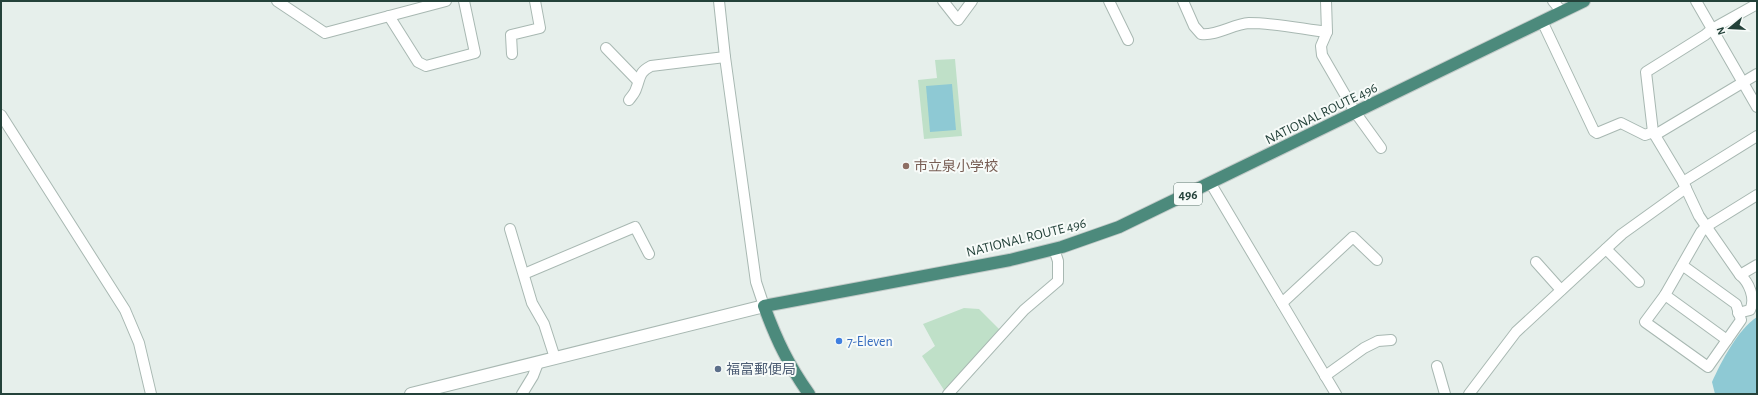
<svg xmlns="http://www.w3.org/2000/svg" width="1758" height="395" font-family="'Alegreya Sans','Noto Sans JP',sans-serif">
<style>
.green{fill:#bfe0c8}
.water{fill:#8ec9d4}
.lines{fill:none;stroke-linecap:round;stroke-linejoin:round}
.minor-casing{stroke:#a8b8b2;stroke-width:12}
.tertiary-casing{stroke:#a8b8b2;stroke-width:14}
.trunk-casing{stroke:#c2cac8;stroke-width:14}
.minor{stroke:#fff;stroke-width:10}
.tertiary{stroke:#fff;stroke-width:12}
.trunk{stroke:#4c8a7c;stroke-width:12}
.education-dot{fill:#8d6e63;stroke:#f7fbf9;stroke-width:1.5}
.shop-dot{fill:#3f7fe0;stroke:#f7fbf9;stroke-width:1.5}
.service-dot{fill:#5c6f8a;stroke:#f7fbf9;stroke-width:1.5}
.labels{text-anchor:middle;stroke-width:4;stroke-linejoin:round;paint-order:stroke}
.shield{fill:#f7fbf9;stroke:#637a73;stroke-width:1}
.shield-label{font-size:13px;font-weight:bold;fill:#24423a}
.street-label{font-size:14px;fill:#24423a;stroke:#f7fbf9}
.education-label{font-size:14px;fill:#785e54;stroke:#f7fbf9;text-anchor:start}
.shop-label{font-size:14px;fill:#366cbe;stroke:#f7fbf9;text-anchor:start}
.service-label{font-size:14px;fill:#4e5e75;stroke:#f7fbf9;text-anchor:start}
</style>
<rect width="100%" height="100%" fill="#e6efeb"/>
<!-- green -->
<g class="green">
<path d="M955,59L962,136L924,139L918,80L937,78L935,60Z"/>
<path d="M964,308L979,309L1000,330L944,390L922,356L935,346L923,324Z"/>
</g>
<!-- water -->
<g class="water">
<path d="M952,84L956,130L930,132L926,86Z"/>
<path d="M1757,317V394H1715L1712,382C1721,362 1738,329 1757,317Z"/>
</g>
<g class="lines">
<defs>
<g id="minor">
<path d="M277,1L325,33L446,1"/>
<path d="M719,1L725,57L756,282L764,306"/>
<path d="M943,1L958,20L972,1"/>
<path d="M1109,1L1128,40"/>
<path d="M1183,1L1194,26L1201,34C1217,36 1233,24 1249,23C1275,23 1302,29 1327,32"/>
<path d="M1326,1L1327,32L1321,46L1322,55L1355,112L1381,148"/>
<path d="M1553,1L1562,12"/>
<path d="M1696,1L1757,107"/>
<path d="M389,16L418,62L426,66L475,53L464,1"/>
<path d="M1542,21L1594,131L1597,133L1621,123L1645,135L1653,132L1683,182L1699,216L1740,275L1757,265"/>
<path d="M606,48L638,81"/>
<path d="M512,54L511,35L540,28L535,1"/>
<path d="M629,100C631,97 635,93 636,89C641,77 638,73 651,66L725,57"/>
<path d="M1,115L125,310L139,343L151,394"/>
<path d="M1653,132L1646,72L1705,35L1712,29L1757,4"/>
<path d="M1655,135L1757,74"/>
<path d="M1683,182L1757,136"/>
<path d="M1211,184L1336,394"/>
<path d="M510,229L532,303L544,324L555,358"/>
<path d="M1606,249L1639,282"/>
<path d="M1536,262L1561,290"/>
<path d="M1682,265L1736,304L1741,320L1708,367L1645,322L1665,295L1701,232L1707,226L1757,195"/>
<path d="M524,274L635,227L649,254"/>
<path d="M1665,295L1727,340"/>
<path d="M1282,303L1353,237L1377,260"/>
<path d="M1738,313L1750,310C1756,299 1749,282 1740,275"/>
<path d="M1437,366L1445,394"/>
<path d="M1325,376L1364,348L1378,341L1391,340"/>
<path d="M522,394L533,376L538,363"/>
<path d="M948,394L1024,310L1058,281V261L1054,249"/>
<path d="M1469,394L1516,332L1622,234L1686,188"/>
</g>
<path id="tertiary" d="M411,394L764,306"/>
<path id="trunk" d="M809,394C788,364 777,341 764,306L1010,260L1062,247L1119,227L1584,1"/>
</defs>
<!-- minor casing -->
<use href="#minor" class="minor-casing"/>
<!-- tertiary casing -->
<use href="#tertiary" class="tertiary-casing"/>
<!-- trunk casing -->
<use href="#trunk" class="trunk-casing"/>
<!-- minor -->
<use href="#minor" class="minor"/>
<!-- tertiary -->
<use href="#tertiary" class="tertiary"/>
<!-- trunk -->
<use href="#trunk" class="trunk"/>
</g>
<!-- markers -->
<circle class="education-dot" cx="906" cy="166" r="4"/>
<circle class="shop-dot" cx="839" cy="341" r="4"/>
<circle class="service-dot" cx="718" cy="369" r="4"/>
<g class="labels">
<!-- shield labels -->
<rect class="shield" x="1174" y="183" width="28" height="22" rx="3"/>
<g class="shield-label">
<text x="1188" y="199">496</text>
</g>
<!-- street labels -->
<g class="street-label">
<text transform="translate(1321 113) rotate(-26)" y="5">NATIONAL ROUTE 496</text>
<text transform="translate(1026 237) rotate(-14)" y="5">NATIONAL ROUTE 496</text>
</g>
<!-- education labels -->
<g class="education-label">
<text x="914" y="171">市立泉小学校</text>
</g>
<!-- shop labels -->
<g class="shop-label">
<text x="847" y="346">7-Eleven</text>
</g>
<!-- service labels -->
<g class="service-label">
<text x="726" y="374">福富郵便局</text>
</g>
</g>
<!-- border -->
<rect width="1758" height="395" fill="none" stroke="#24423a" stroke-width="4"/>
<!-- north arrow -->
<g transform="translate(1730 28) rotate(252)" stroke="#f7fbf9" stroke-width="3" paint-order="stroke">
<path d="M0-3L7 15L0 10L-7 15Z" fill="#24423a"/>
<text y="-6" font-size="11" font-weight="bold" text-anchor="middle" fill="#24423a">N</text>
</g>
</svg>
